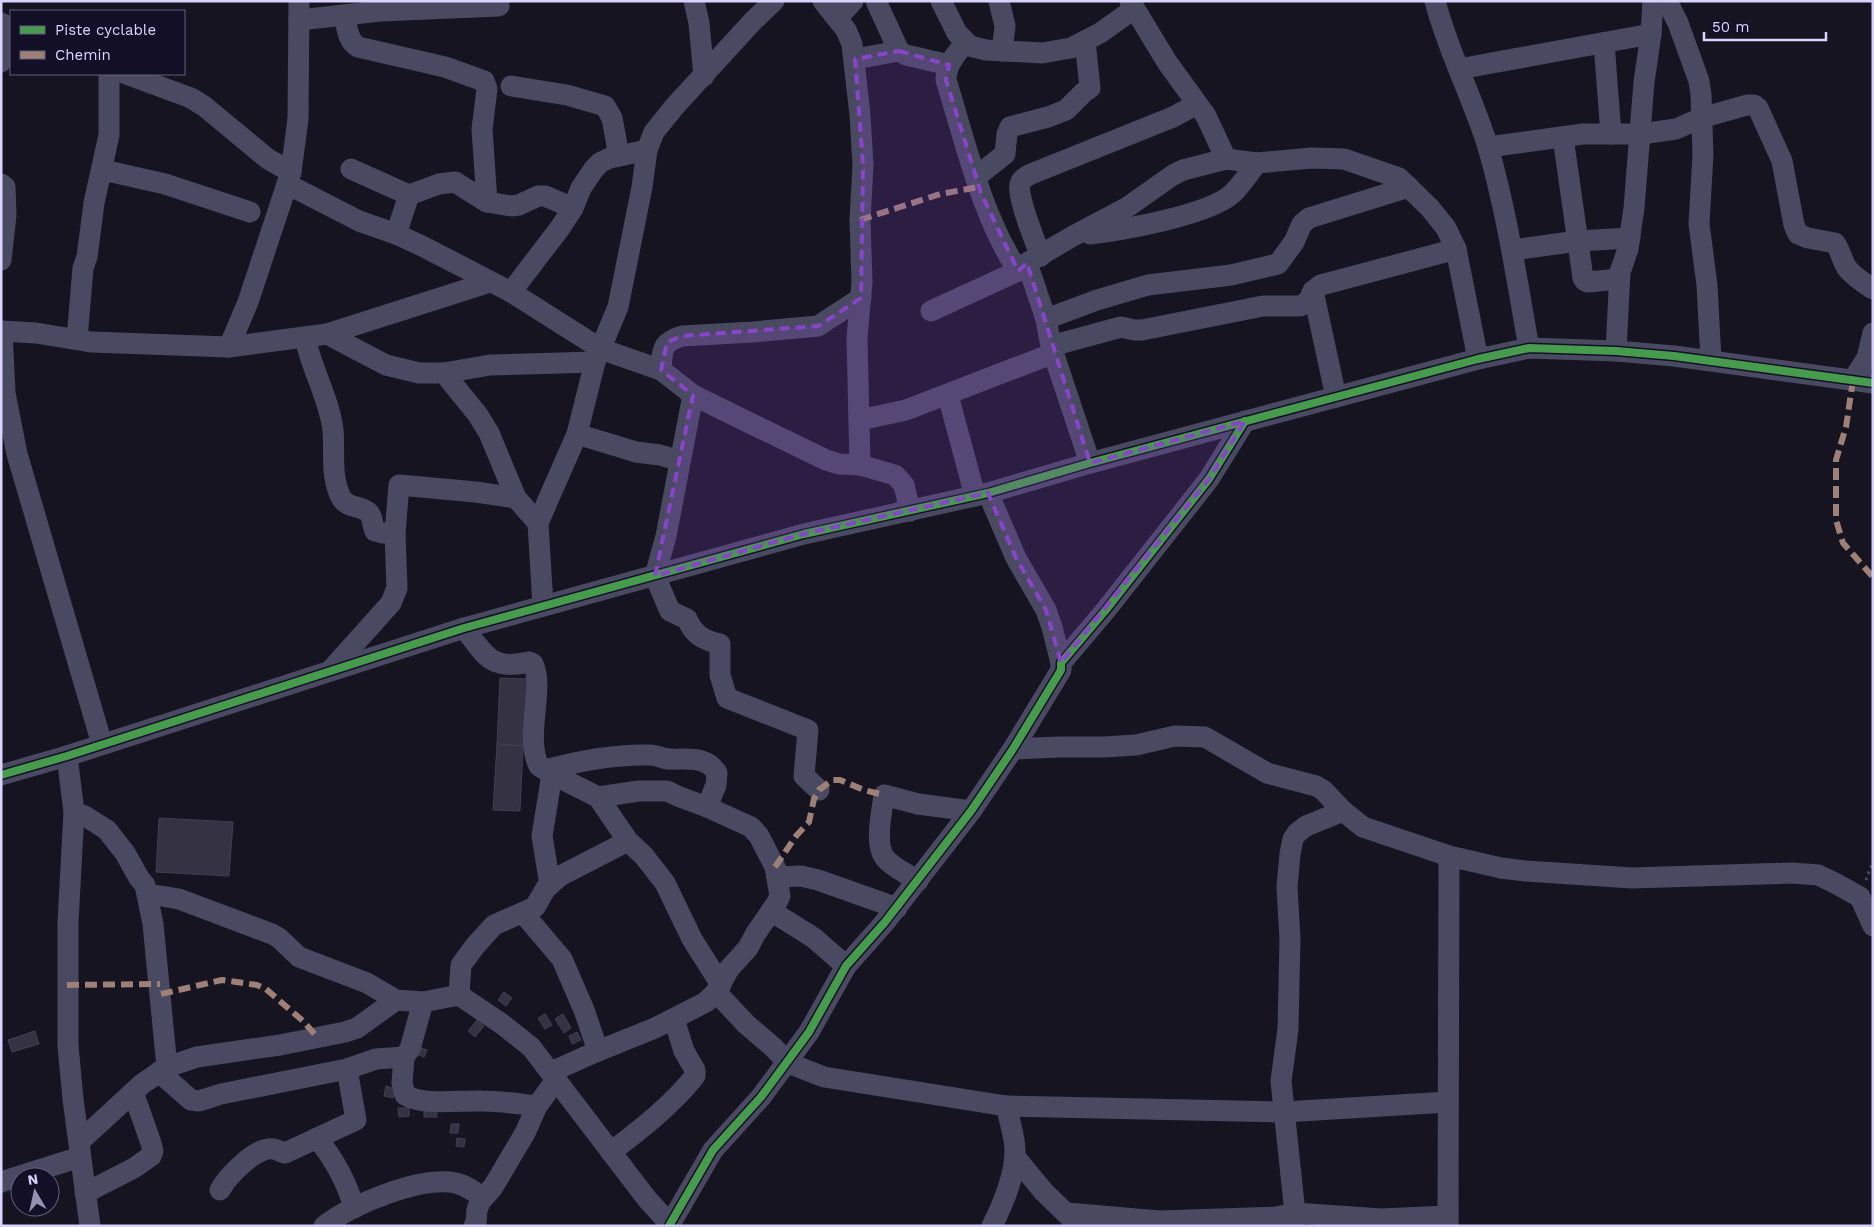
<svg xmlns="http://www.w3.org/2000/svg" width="1874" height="1227" font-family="'Work Sans',sans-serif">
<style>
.building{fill:#343243;stroke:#433f54}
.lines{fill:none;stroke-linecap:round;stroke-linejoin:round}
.path{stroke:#44505f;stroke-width:3;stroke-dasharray:2.5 4;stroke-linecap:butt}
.minor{stroke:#4a4962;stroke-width:21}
.quiet{stroke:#9e8076;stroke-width:6;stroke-dasharray:12 6;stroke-linecap:butt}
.cycleway-casing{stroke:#130f26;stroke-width:11}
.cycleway{stroke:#469c4c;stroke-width:8}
.marked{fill:#8945c9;fill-opacity:0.2;stroke:#8945c9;stroke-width:4;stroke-dasharray:10 6;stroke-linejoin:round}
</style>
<rect width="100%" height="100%" fill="#161421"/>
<!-- building -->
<g class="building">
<path d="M500,678L527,679L523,746L497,744Z"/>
<path d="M497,744L523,746L520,811L493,810Z"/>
<path d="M159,818L233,822L229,876L156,872Z"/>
<path d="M504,992L512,998L506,1006L498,1000Z"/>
<path d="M545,1014L552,1025L545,1029L538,1018Z"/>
<path d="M563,1014L571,1028L564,1033L555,1019Z"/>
<path d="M477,1020L484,1026L475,1037L468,1031Z"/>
<path d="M35,1031L39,1044L12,1052L8,1040Z"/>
<path d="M577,1032L581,1040L572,1044L569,1036Z"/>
<path d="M413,1045L427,1050L424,1057L411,1052Z"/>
<path d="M386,1086L395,1089L393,1098L384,1096Z"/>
<path d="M398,1108H409V1116L399,1117Z"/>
<rect x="424" y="1109" width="13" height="8"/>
<path d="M451,1124H459L458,1133H450Z"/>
<path d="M457,1138L465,1139L464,1147L456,1146Z"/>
</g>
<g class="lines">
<!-- path -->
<path class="path" d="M1866,880L1873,861"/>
<!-- minor -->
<g class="minor">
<path d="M694,1L699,23L704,76"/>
<path d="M823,1L846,30L852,44L860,115L863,165L860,220L862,282L857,338L860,465"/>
<path d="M876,1L899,51L906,55L949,65"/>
<path d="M941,1L957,33L970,46L986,50L1042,53L1071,48L1100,33L1134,9"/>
<path d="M999,1L1005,26L1002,51"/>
<path d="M1130,1L1167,62L1206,116L1226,159L1257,163L1312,158L1344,159L1399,178L1430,208L1446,228L1456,249L1478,359"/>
<path d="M1435,1C1448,52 1473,98 1488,147C1507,213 1517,281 1529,348"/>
<path d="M1667,1L1678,23L1699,81L1701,95L1703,154L1699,224L1707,285L1711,360"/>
<path d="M344,15C347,26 347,41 358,47L445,67L484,81L487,89L482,129L487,202"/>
<path d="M837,18L853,1"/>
<path d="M299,20L380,11L499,6"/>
<path d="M1,23L11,28"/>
<path d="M965,43C956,54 946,65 946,80C966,144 981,214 1018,271"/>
<path d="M1604,43L1611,134"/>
<path d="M855,59L899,51"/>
<path d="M1,62L11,39"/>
<path d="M1459,69L1651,34"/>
<path d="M126,74L191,98L204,106L268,159L291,172"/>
<path d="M511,86L567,95L605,106L612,118L619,156"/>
<path d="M1563,137L1583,278L1585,281L1588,282L1619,279"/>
<path d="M1488,147L1583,134H1641L1676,129L1701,118L1747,105H1754L1758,108L1782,161L1794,225L1798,234L1808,238L1835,243C1841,251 1842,261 1847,268C1854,277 1864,283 1873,289"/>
<path d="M351,169L409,195L439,184L455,182L487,202L511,206L519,205L538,196H545L573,208"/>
<path d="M103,170L165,184L250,212"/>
<path d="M976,177L1005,154L1007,134L1010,127L1048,117L1066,110L1084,92L1090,88L1085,41"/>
<path d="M1,184L5,187L6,215L1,260"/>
<path d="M287,184L359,221L396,234L422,246L511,292L601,349L661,370L693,395L758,427L826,460L839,464L860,465L895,475L904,485L910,511"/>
<path d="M396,234L409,195"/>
<path d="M1090,234C1123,230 1210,215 1233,193C1242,184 1249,173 1257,163"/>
<path d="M1512,250L1578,241L1630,238"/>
<path d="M1041,256C1036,244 1016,194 1020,184C1021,179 1027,176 1031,174L1173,117L1197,104"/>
<path d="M1027,263L1046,319L1051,346L1090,463"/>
<path d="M1313,291L1336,397"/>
<path d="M511,292L560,228L573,208L581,188L594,169L601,162L610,158L647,150"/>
<path d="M931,311L1018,271L1027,263L1073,236L1126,208L1173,175L1183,170L1226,159"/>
<path d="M1046,319L1097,300L1148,285L1231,275L1278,264L1294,242L1302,224L1309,218L1409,187"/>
<path d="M1,331L36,333L91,342L229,347L327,334L490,282"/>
<path d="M2,331L5,393L17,454L102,744"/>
<path d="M327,334L386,365L419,373H444L490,365L595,362"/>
<path d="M305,337C311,369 329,397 333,430C335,452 330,478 342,499C349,509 361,505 369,513C373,517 372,525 375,531L382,533H395"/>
<path d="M77,339L83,268L87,257L94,203L109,135V74"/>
<path d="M1051,346L1121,327L1134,330H1142L1263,306H1300L1308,302L1313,291L1321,285L1456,249"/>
<path d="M229,347L248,302L291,172L298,119L299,1"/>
<path d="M1616,351L1620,272L1628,249L1634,208L1644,82L1651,34L1653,1"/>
<path d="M661,370C663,350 660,343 682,336L753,332L818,326L861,298"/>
<path d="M444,373L478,415L489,433L516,498L538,523"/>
<path d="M1853,380L1867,358L1873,333"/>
<path d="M693,395L666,536L655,576L670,611L687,619C694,635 703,640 720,644V675L727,698L808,730L804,776L819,790"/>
<path d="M948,395L975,496"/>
<path d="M860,420L906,410L1054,353"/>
<path d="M577,434L636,452L660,455L680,461"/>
<path d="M988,493L1016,558L1046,610L1052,627L1061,663"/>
<path d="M543,606L538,523L577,434L595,362L618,307L642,187L647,150L654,132L675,106L753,21L774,1"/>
<path d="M464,628C485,655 491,671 529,662L533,664C545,689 524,737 539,766L564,780L598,797L628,841L644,856L665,883L692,939L721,985"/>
<path d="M331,670L391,603L397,588L395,533L399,485L476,492L516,498"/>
<path d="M1013,749L1059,747H1104L1136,745L1175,736L1205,737L1267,773L1316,786L1323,790L1343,811L1363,827L1449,856L1501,868L1526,871L1632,878L1792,873L1818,875L1833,882L1860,897L1873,926"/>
<path d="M67,756L74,812L68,922V1046L73,1099L90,1226"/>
<path d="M545,770C578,761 615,754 651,755C657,755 663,759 669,759C687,760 706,755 717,773L716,785L707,807"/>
<path d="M1,775L67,756L464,628L804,534L988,493L1090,463L1336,397L1478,359L1529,348L1616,351L1674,356L1873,383"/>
<path d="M74,812L85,816L107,830L125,853L139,878L145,885L153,924L167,1067"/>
<path d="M778,877L801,876L818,880L897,908"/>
<path d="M918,881C908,874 893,868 885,858C874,844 882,812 884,795L918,804L971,811"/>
<path d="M550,885L542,836L552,774"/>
<path d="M148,894L179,899L272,934L279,938L299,957L367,983L396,1000L423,1002L459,995L502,1024L531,1047L647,1199L670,1224"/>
<path d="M771,911L814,938L846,966"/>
<path d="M523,913L562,959L584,1010L598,1051"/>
<path d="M716,992L746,1024L773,1047L788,1063L824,1077L1006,1106L1284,1112L1448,1102"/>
<path d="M459,995L461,965L475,946L494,925L535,907L546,888L560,876L628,841"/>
<path d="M404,1057L402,1083L405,1095C423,1106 461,1100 482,1101C501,1101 519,1104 537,1106"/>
<path d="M159,1072L191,1100L199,1101L221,1094L347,1069L376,1059L404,1057L410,1049L423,1002"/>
<path d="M551,1072L598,1051L655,1028L706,1002L716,992L729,969L748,948L756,933L776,904L780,896L775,867L759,836L751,827L707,807L680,797L667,791H639L598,797"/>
<path d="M317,1138C334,1159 347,1182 354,1208"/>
<path d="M79,1142L142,1084L167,1067L197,1057L280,1045L345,1032L357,1028L396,1000"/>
<path d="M611,1152C641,1129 671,1106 695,1076V1070L684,1051L674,1019"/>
<path d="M1015,1157L1044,1192L1076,1223"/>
<path d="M1,1182L80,1157"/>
<path d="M220,1190C227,1177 257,1145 274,1149C278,1150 281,1152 285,1153L356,1120L347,1069"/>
<path d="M85,1193L134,1168L151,1156L153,1151L151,1143L133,1092"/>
<path d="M1067,1213L1159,1221L1276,1217L1295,1213L1381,1219L1448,1216"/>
<path d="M324,1226C353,1204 420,1176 456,1183C467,1186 474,1191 483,1198"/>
<path d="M474,1226L476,1223L477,1210L480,1202L493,1187L525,1133L537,1106L556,1080"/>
<path d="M669,1226L713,1150L761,1097L809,1032L846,966L885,922L971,811L1013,749L1061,670V663L1105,611L1209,479L1245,421"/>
<path d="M992,1226C1004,1202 1019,1168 1014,1140C1012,1129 1009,1117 1006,1106"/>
<path d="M1294,1226L1295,1213L1281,1081L1288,1029L1290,939L1287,887L1290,854L1293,839L1297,833L1306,826L1343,811"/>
<path d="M1448,1226L1449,856"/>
</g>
<!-- quiet -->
<g class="quiet">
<path d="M860,220L940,194L979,187"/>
<path d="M1853,380L1846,427L1836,460V520L1843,543L1873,577"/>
<path d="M775,867L796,836L809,822L814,799L819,790L827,784L833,780H840L864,790L884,795"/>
<path d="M67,985L160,984"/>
<path d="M161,994L222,980L257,985L266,989L303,1021L318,1038"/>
</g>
<defs>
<g id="cycleway">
<path d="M1,775L67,756L464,628L804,534L988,493L1090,463L1336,397L1478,359L1529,348L1616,351L1674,356L1873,383"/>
<path d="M669,1226L713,1150L761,1097L809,1032L846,966L885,922L971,811L1013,749L1061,670V663L1105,611L1209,479L1245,421"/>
</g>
</defs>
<!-- cycleway casing -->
<use href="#cycleway" class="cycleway-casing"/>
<!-- cycleway -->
<use href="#cycleway" class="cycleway"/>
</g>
<!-- marked area -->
<path class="marked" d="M899,51L949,65L946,80L981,193L1018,271L1027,263L1090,463L1245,421L1209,479L1061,663L1046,610L1016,558L988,493L804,534L655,576L693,395L661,370L667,342L682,336L818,326L861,298L863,165L855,59Z"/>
<!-- border -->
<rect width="1874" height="1227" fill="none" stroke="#d9d4ff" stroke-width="5"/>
<!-- legend -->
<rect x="10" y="10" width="175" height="65" fill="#130f26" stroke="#625e7d"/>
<rect x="20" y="26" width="25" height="8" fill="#469c4c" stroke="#625e7d"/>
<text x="55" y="35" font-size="15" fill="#d9d4ff">Piste cyclable</text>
<rect x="20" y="51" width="25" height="8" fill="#9e8076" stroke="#625e7d"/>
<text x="55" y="60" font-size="15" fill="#d9d4ff">Chemin</text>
<!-- north arrow -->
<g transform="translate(35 1192) rotate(351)"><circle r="24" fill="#130f26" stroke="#625e7d"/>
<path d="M0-4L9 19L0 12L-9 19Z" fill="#9591b1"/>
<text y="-8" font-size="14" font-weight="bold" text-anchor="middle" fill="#d9d4ff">N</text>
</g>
<!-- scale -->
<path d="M1704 32v8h122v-8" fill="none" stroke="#d9d4ff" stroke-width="2.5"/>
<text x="1712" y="32" font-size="15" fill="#d9d4ff" stroke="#130f26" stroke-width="4" paint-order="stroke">50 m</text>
</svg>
